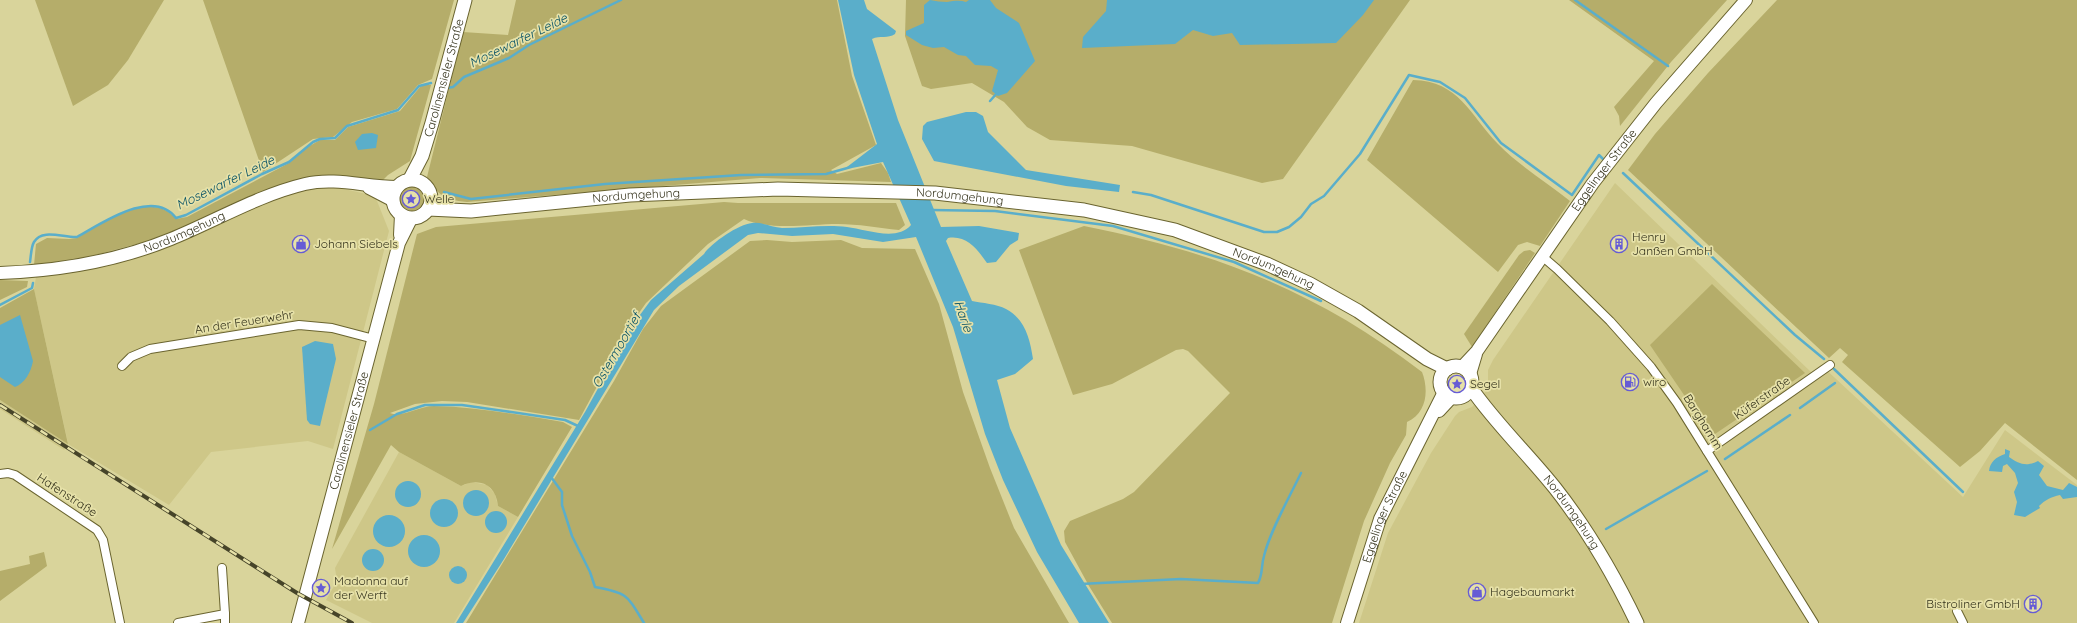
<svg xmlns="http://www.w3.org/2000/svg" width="2077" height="623" font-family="Quicksand,sans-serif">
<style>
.built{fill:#cec788}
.green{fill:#b5ad6a}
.water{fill:#5aaeca}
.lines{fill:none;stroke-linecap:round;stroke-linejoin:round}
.stream{stroke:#5aaeca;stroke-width:2.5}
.street-casing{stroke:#6a642f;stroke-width:10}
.secondary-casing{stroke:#6a642f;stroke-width:14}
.primary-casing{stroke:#6a642f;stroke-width:15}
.street{stroke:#fff;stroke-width:8}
.secondary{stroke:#fff;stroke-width:12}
.primary{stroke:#fff;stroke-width:13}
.rail-casing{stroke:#464429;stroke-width:4}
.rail{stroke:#e6e1a8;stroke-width:2.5;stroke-dasharray:8;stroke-linecap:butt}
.labels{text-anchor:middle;stroke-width:3.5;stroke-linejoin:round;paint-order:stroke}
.street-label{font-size:12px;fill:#35331c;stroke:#e6e1a8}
.poi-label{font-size:12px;fill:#35331c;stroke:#e6e1a8;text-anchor:start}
.water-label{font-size:13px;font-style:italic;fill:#065165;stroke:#e6e1a8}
</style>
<rect width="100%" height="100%" fill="#d9d49b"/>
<!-- built -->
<g class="built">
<path d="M1615,183L1812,373L1821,365L1963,497L2005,430L2077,485V623H1359L1388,533L1431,453L1455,416L1459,412L1472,407L1488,389V370L1493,360Z"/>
<path d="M331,186L375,196L389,231L333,449L308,441L211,452L169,505L68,444L64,450L0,409V400L68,443L34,289L36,277L128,257L197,233L289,193Z"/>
<path d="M399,452L461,486L472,482L487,485L495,494L498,506L518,517L454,623H372L326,600L337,581L335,568Z"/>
</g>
<!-- green -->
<g class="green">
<path d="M35,0H164L128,60L108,85L73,106Z"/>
<path d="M203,0H454L432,79L418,85L397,109L352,122L333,137L313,139L263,172Z"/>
<path d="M516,0H837L852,76L876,145L831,170L837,174L881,163L888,173L891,182L760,178L467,202C442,199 441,197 427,177L463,32L508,35Z"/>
<path d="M906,0H1410L1283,179L1262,183L1132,146L1050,140L1027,127L1004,102L972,83L931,89L922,86L905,36Z"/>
<path d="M1569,0H1727L1671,62L1620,126L1619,116L1614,107L1654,61Z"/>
<path d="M1777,0H2077V480L2005,423L1980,451L1960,467L1842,362L1848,355L1840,348L1829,358L1628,170L1655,134L1708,73Z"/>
<path d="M1413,80C1459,81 1470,115 1498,144C1518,165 1547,182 1570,201L1540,246L1527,242L1518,245L1498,272L1367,160Z"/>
<path d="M424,85H431L410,161L388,175L380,183L332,176L148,241L84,258L34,265L36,244L47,238L69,239L77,238C102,224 151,188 176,219L187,217L289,163L306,148L320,140H335L348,127L400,111L420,87Z"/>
<circle cx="411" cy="198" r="14"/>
<path d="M724,202L738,203H896L905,225L899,230C879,228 858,224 838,224C809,224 771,231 744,219L708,244L646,303L629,327L579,420L467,402L442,401L415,404L390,413C402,418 420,406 434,406C477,407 520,415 563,422L572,427L518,517L498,506C496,485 480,477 461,486L399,452L391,445L332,549L374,404L417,234L436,227Z"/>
<path d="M1084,226C1214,252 1316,290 1422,372C1429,390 1427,413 1407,422L1406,435L1390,463L1364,521L1332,623H1112L1089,586L1065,542L1064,531L1070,521L1123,499L1134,492L1230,393L1188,351L1183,349L1176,350L1112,384L1073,395L1019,250Z"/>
<path d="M767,240L792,242L841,240L862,248L915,249L939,304L963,392L990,468L1014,528L1069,623H466L614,381L643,329L661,306L750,241Z"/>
<path d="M1530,250L1535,253L1472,347L1464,334L1519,255L1524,251Z"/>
<path d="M0,280L28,281L27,287L0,300Z"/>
<path d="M1712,284L1805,373L1712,436L1650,345Z"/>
<path d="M34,289L68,444L0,400V308Z"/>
<path d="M44,552L47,566L0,601V571L30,564L29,556Z"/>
</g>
<!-- water -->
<g class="water">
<path d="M838,0H864L867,9L896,31L895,34C888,39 880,35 872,39L898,120L941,227L979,226L1019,233L1018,240L1010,245L996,262L987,263C977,249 967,235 948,238L946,241L972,301C982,303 997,304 1006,309C1025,319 1030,339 1033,359L1015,374L997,380L1010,428L1061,545L1109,623H1079L1037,552L1003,480L985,434L953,327L916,237L883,242L833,234L792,236L758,233L748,235L679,286L654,310L504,559L463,623H456L585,412L634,323L651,300L704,254C711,243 739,224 752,223C762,222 772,227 782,228C803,228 826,224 847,227C865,229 897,242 911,225L883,162L852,168L847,167L877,144L854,75Z"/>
<path d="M930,0C935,1 942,2 947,2C954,1 960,0 966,2L969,0H990L996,8L1019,23L1035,61L1007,93L998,96L992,91L998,70L991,66L975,65L966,56L958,55L944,47L933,48L922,45L906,35V31L924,23V5Z"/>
<path d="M1107,0H1374L1363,15L1336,43L1240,45L1232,33L1213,36L1193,30L1175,44L1082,48L1083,37L1106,11Z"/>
<path d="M966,112H976L983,116L988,132L1026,170L1120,185L1119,192L1066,186L934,161L922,139L923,126L927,122Z"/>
<path d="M372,133L378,135L376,148L358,150L355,142L362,134Z"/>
<path d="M20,315L33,361C31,372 25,383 15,387L0,377V325Z"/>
<path d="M315,341L333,344L336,359L320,426L310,424L307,420L302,347Z"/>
<path d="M2005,449L2010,451L2009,457C2019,464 2026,467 2038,461L2044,466L2039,475L2047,486L2063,490L2069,483L2077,487V497L2063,499L2060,495C2051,497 2045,500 2039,506L2040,508L2025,517L2014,515L2017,502L2014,492L2018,483L2015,473L2007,464L2003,466L2002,472L1989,471C1990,462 1996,457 2005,454Z"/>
<circle cx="408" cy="494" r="13"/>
<circle cx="476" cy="503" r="13"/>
<circle cx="444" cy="513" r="14"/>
<circle cx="496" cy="522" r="11"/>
<circle cx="389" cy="531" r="16"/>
<circle cx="424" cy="551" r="16"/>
<circle cx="373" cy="560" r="11"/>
<circle cx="458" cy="575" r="9"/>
</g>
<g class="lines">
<!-- stream -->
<g class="stream">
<path d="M1575,0L1668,66"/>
<path d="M447,88L453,87L464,77L509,58L529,45L621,0"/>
<path d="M990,101L998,92"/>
<path d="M1623,173L1795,335L1824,359"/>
<path d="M444,192L471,199L605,184L741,175L826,174L851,167"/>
<path d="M1133,192L1151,195L1264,232H1277L1289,227L1301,217L1311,204L1324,196L1360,154L1409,75L1440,82L1465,98L1501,143L1572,195L1599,155L1603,159"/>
<path d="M931,210L995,211L1113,226L1234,262L1321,301"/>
<path d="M30,262C31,256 31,247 34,242C42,228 64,238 77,237C101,224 153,187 176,218L186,215L262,174L289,162L313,142L320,139L335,138L347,126L398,110L419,86L431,83"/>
<path d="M0,305L32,288L33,283"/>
<path d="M1834,369L1963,492"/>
<path d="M1800,408L1835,383"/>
<path d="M370,430L397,414L425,405H462L504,411L565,420L578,426"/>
<path d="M1725,459L1790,415"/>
<path d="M551,477L562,492V505L572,536L590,572L595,587C628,593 627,595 644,623"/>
<path d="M1606,529L1707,471"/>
<path d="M1080,584L1181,579L1258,583C1263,574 1261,566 1264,556C1270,531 1290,496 1301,473"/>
</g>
<defs>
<g id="street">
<path d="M1543,257L1557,269L1610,321L1651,367L1677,403L1814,623"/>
<path d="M122,366L131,357L150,349L299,325L332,328L374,339"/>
<path d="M1707,451L1830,365"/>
<path d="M0,474L8,473L15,475L97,530L103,540L120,623"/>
<path d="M1957,611L1963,623"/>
<path d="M225,614V623"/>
<path d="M178,623L225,614L222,568"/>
</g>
<g id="secondary">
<path d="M369,188L392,200"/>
<path d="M400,235L401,215"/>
<path id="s1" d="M0,273C58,271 117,261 171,239C215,221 259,195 305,184C335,177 366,187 396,187"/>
<path id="s2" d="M1462,367L1477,351L1593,183L1656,103L1746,0"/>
<path d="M1470,374L1476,354"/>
<path d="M1439,411L1452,397"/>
<path id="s3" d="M298,623L399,243L411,219"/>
<path id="s4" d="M1347,623L1380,519L1444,392"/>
</g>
<g id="primary">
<path id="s5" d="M410,179L422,156L432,123L465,0"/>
<circle cx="412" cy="199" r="19"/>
<path id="s6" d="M428,209L471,211L630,195L778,189L935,193L1084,210L1175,230L1267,264L1310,284L1358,311L1427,359L1447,369"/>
<circle cx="1456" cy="382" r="16"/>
<path id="s7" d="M1471,388C1496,424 1528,454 1555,488C1588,530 1614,575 1637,623"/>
</g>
</defs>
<!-- street casing -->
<use href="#street" class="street-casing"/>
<!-- secondary casing -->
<use href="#secondary" class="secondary-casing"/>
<!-- primary casing -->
<use href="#primary" class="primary-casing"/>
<!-- street -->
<use href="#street" class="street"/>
<!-- secondary -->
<use href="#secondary" class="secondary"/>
<!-- primary -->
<use href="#primary" class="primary"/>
<defs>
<path id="rail" d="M0,405L297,593L352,623"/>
</defs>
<!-- rail casing -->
<use href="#rail" class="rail-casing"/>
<!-- rail -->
<use href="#rail" class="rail"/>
</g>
<!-- icons -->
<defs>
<symbol id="sight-ring" viewBox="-11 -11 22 22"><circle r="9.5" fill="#e6e1a8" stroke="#665cd5" stroke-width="1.5"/><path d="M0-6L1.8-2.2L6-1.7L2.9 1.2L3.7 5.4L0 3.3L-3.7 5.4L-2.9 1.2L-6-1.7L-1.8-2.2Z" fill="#665cd5"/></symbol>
<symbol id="shop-ring" viewBox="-11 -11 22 22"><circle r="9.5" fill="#e6e1a8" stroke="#665cd5" stroke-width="1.5"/><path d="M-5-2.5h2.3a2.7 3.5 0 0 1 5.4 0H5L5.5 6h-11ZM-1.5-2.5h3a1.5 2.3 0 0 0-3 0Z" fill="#665cd5"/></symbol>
<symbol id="building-ring" viewBox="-11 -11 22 22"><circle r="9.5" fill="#e6e1a8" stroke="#665cd5" stroke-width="1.5"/><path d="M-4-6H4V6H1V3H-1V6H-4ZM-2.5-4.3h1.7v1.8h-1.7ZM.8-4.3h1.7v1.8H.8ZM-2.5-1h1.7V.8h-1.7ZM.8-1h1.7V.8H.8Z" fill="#665cd5"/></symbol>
<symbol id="fuel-ring" viewBox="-11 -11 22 22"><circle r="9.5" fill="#e6e1a8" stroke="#665cd5" stroke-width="1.5"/><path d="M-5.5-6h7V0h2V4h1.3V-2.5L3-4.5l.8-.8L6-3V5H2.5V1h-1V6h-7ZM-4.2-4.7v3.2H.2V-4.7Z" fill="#665cd5"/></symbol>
</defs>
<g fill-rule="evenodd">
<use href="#sight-ring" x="401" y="189" width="20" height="20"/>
<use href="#shop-ring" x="291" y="234" width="20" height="20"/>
<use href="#building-ring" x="1609" y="234" width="20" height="20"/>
<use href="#fuel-ring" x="1620" y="372" width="20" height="20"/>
<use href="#sight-ring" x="1447" y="374" width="20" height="20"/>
<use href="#sight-ring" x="311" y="578" width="20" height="20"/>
<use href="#shop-ring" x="1467" y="582" width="20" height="20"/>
<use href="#building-ring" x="2023" y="594" width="20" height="20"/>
</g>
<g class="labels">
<!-- street labels -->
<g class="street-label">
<text dy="4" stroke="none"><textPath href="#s5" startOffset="107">Carolinensieler Straße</textPath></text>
<text dy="4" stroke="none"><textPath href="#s2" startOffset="243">Eggelinger Straße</textPath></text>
<text dy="4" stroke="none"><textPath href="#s6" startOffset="209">Nordumgehung</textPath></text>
<text dy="4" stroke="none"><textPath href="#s6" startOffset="533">Nordumgehung</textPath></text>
<text dy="4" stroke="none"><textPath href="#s1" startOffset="190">Nordumgehung</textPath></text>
<text dy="4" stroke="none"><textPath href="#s6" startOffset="857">Nordumgehung</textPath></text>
<text transform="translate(244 322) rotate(-9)" y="4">An der Feuerwehr</text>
<text transform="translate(1762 398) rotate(-35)" y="4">Küferstraße</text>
<text transform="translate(1703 422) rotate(58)" y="4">Barghamm</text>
<text dy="4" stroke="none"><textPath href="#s3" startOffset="199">Carolinensieler Straße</textPath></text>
<text transform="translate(67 495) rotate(33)" y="4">Hafenstraße</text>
<text dy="4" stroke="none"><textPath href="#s7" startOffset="160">Nordumgehung</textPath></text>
<text dy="4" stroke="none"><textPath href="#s4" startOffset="113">Eggelinger Straße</textPath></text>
</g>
<!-- poi labels -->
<g class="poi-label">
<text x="424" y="203">Welle</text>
<text x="1632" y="241">Henry<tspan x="1632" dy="14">Janßen GmbH</tspan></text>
<text x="314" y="248">Johann Siebels</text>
<text x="1643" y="386">wiro</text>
<text x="1470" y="388">Segel</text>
<text x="334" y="585">Madonna auf<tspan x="334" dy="14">der Werft</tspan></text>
<text x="1490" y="596">Hagebaumarkt</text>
<text x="2020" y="608" text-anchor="end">Bistroliner GmbH</text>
</g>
<!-- water labels -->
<g class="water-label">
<text transform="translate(518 40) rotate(-26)" y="5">Mosewarfer Leide</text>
<text transform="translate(225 182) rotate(-26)" y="5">Mosewarfer Leide</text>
<text transform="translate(964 316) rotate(71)" y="5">Harle</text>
<text transform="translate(616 350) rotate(-60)" y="5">Ostermoortief</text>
</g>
</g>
</svg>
